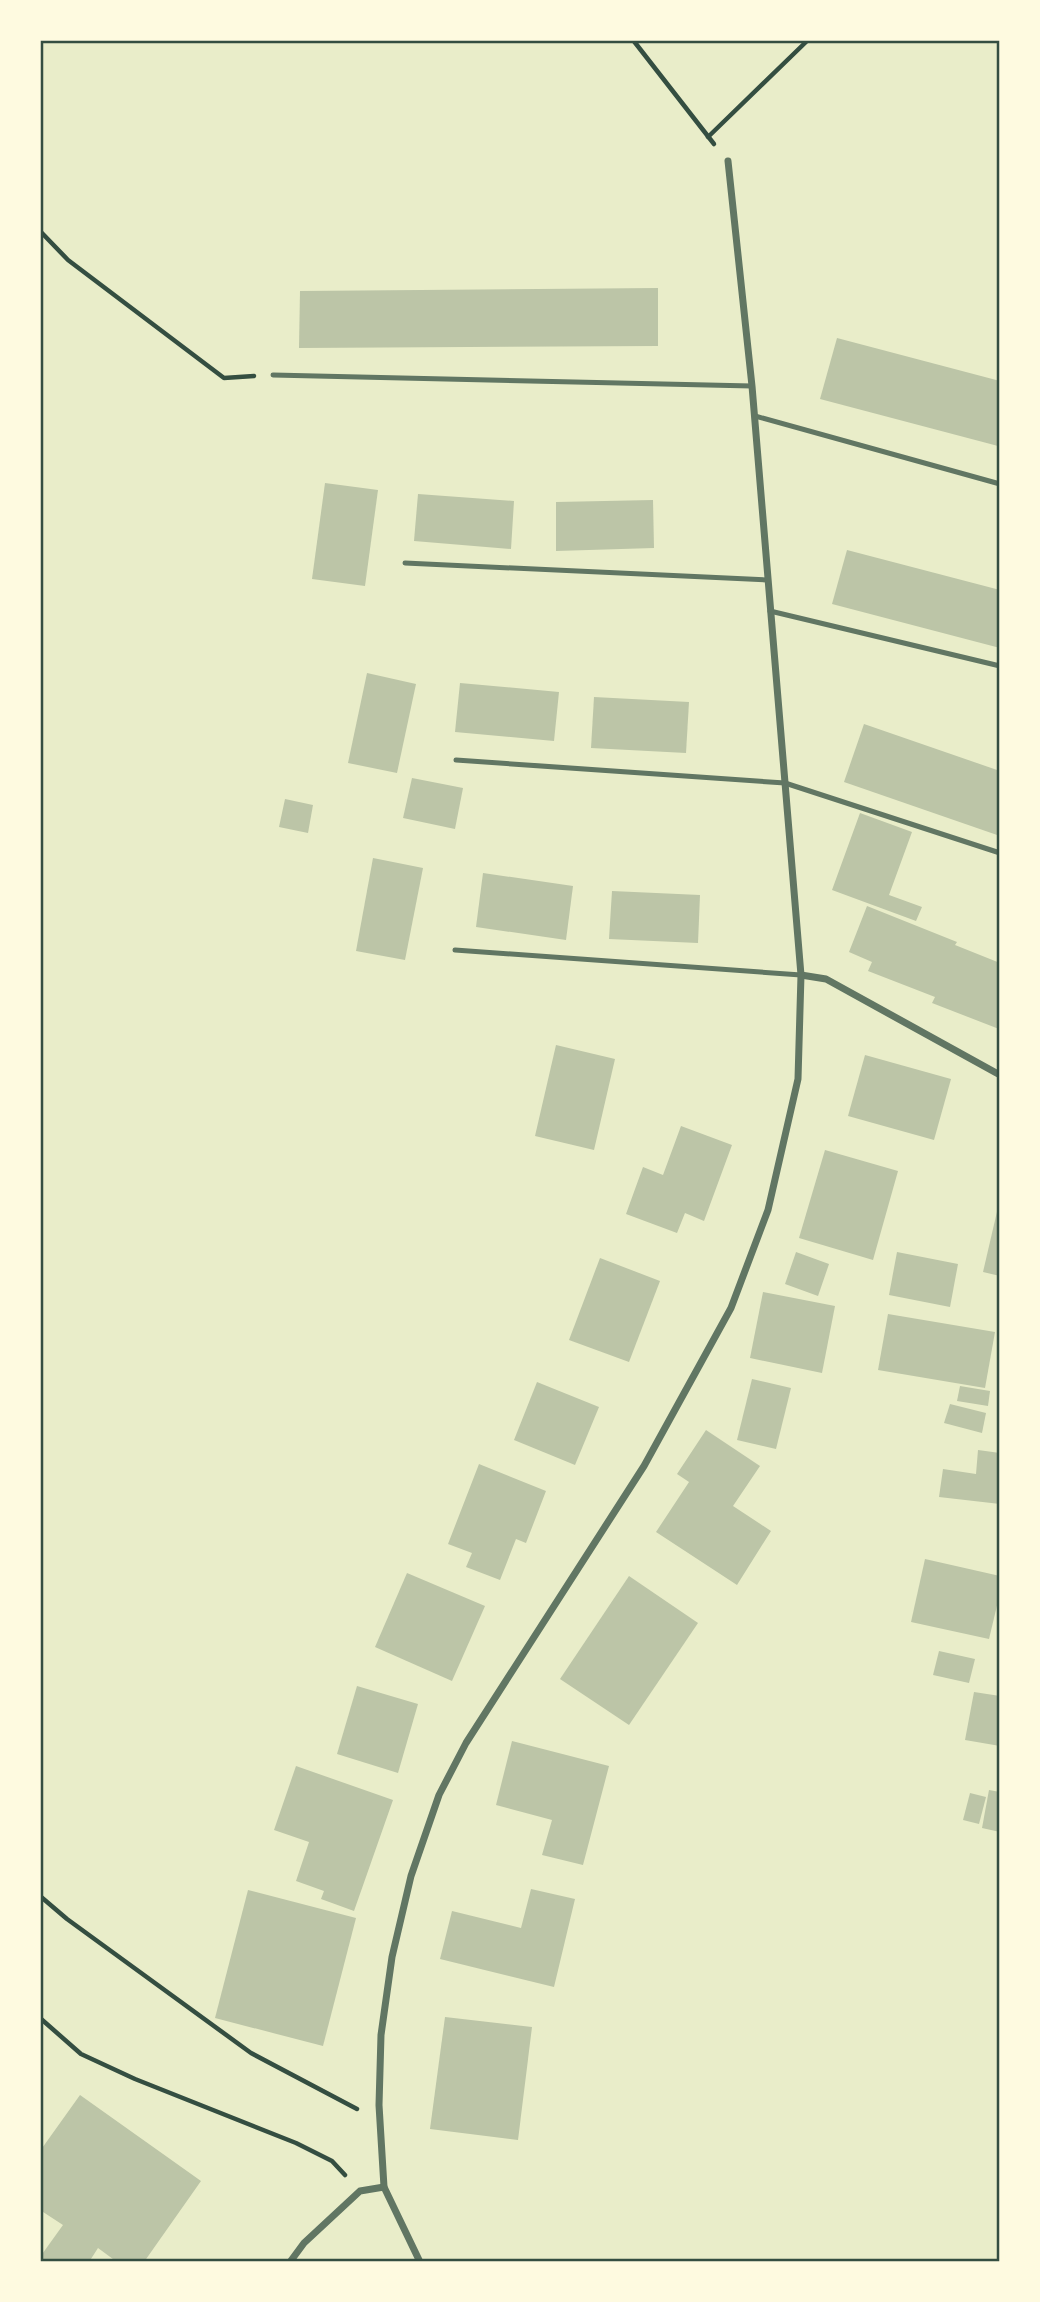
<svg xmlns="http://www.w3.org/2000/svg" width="1040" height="2302" font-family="Mulish,sans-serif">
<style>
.building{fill:#bcc5a7}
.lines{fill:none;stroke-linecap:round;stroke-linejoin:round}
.path{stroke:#344e41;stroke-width:4.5}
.service{stroke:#617663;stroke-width:5}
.minor{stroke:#617663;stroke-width:7}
.neatline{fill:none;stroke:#344e41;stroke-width:2.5}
</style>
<rect width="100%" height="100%" fill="#e9edc9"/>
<!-- building -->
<g class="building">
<path d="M658,288V346L299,348L300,291Z"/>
<path d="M837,338L1000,381L998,446L820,399Z"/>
<path d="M325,483L378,490L365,586L312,579Z"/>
<path d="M418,494L514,501L511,549L414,541Z"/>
<path d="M653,500L654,548L556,551V502Z"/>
<path d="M847,550L1000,590V648L832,604Z"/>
<path d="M367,673L416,684L397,773L348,763Z"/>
<path d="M460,683L559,692L554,741L455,732Z"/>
<path d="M594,697L689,702L686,753L591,748Z"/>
<path d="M864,724L1000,771V836L844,782Z"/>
<path d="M412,778L463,788L455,829L403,818Z"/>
<path d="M285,799L313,805L308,833L279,827Z"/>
<path d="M860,813L912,832L889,895L922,907L916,921L832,890Z"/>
<path d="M373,858L423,868L405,960L356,951Z"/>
<path d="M483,873L573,886L566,940L476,927Z"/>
<path d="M612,891L700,895L698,943L609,939Z"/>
<path d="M867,906L957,942L955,945L1000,963V1036L997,1035L999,1029L932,1003L935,997L868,971L872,962L849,952Z"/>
<path d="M556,1045L615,1059L594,1150L535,1136Z"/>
<path d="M865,1055L951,1079L934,1140L848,1116Z"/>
<path d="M681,1126L732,1145L704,1221L685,1213L677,1233L626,1214L643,1167L663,1175Z"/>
<path d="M825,1150L898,1171L873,1260L799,1238Z"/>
<path d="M999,1203H1000V1276L983,1272Z"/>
<path d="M796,1252L829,1264L818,1296L785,1284Z"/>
<path d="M897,1252L958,1264L950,1307L889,1295Z"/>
<path d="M600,1258L660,1281L629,1362L569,1340Z"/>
<path d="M763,1292L835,1306L822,1373L750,1358Z"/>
<path d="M888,1314L995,1332L985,1388L878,1370Z"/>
<path d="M752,1379L791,1388L776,1449L737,1440Z"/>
<path d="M537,1382L599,1407L575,1465L514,1440Z"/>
<path d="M960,1386L990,1391L988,1406L957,1401Z"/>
<path d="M950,1404L986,1413L982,1433L944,1423Z"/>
<path d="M706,1430L760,1466L733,1506L771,1531L737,1585L656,1532L689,1482L677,1474Z"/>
<path d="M978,1450L1000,1453V1504L939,1497L943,1469L976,1474Z"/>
<path d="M479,1464L546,1491L526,1543L516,1539L500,1580L466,1567L472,1553L448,1544Z"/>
<path d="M925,1559L1000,1576V1593L989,1639L911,1622Z"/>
<path d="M407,1573L485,1606L452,1681L375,1647Z"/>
<path d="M629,1576L698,1623L629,1725L560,1679Z"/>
<path d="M939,1651L975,1659L969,1683L933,1675Z"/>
<path d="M357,1686L418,1704L398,1773L337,1754Z"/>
<path d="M974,1692L1000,1696V1746L965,1740Z"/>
<path d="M512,1741L609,1766L583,1865L542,1855L552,1820L496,1805Z"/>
<path d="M296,1766L393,1800L354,1911L321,1899L324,1891L296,1881L309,1842L274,1830Z"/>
<path d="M989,1790L1000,1792V1832L982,1828Z"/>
<path d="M970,1793L986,1797L979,1824L963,1820Z"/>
<path d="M531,1889L575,1899L554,1987L440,1959L452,1911L521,1928Z"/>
<path d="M248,1890L356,1918L323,2046L215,2018Z"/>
<path d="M445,2017L532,2027L518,2140L430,2129Z"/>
<path d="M80,2095L201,2181L144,2262H117L98,2248L89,2262H40V2257L63,2225L40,2210V2151Z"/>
</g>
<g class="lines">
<!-- path -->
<g class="path">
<path d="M633,40L714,144"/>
<path d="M708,137L808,40"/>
<path d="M40,231L68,260L224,378L254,376"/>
<path d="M40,1896L67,1919L251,2053L357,2109"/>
<path d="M40,2018L81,2054L135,2079L296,2143L332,2161L345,2175"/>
</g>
<!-- service -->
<g class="service">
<path d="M273,375L752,386"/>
<path d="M755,416L1000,484"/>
<path d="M405,563L768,580"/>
<path d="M770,611L1000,666"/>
<path d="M456,760L785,783L1000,853"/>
<path d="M455,950L801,975"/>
</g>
<!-- minor -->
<g class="minor">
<path d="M801,975L826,979L1000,1075"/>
<path d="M290,2262L304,2243L360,2191L384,2187"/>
<path d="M420,2262L384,2187L379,2105L381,2035L392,1957L411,1876L439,1795L466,1743L644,1466L731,1308L768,1210L798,1079L801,975L752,386L728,161"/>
</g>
</g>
<!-- border -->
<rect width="1040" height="2302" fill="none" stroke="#fefae0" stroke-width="84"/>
<rect x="42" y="42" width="956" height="2218" class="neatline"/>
</svg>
